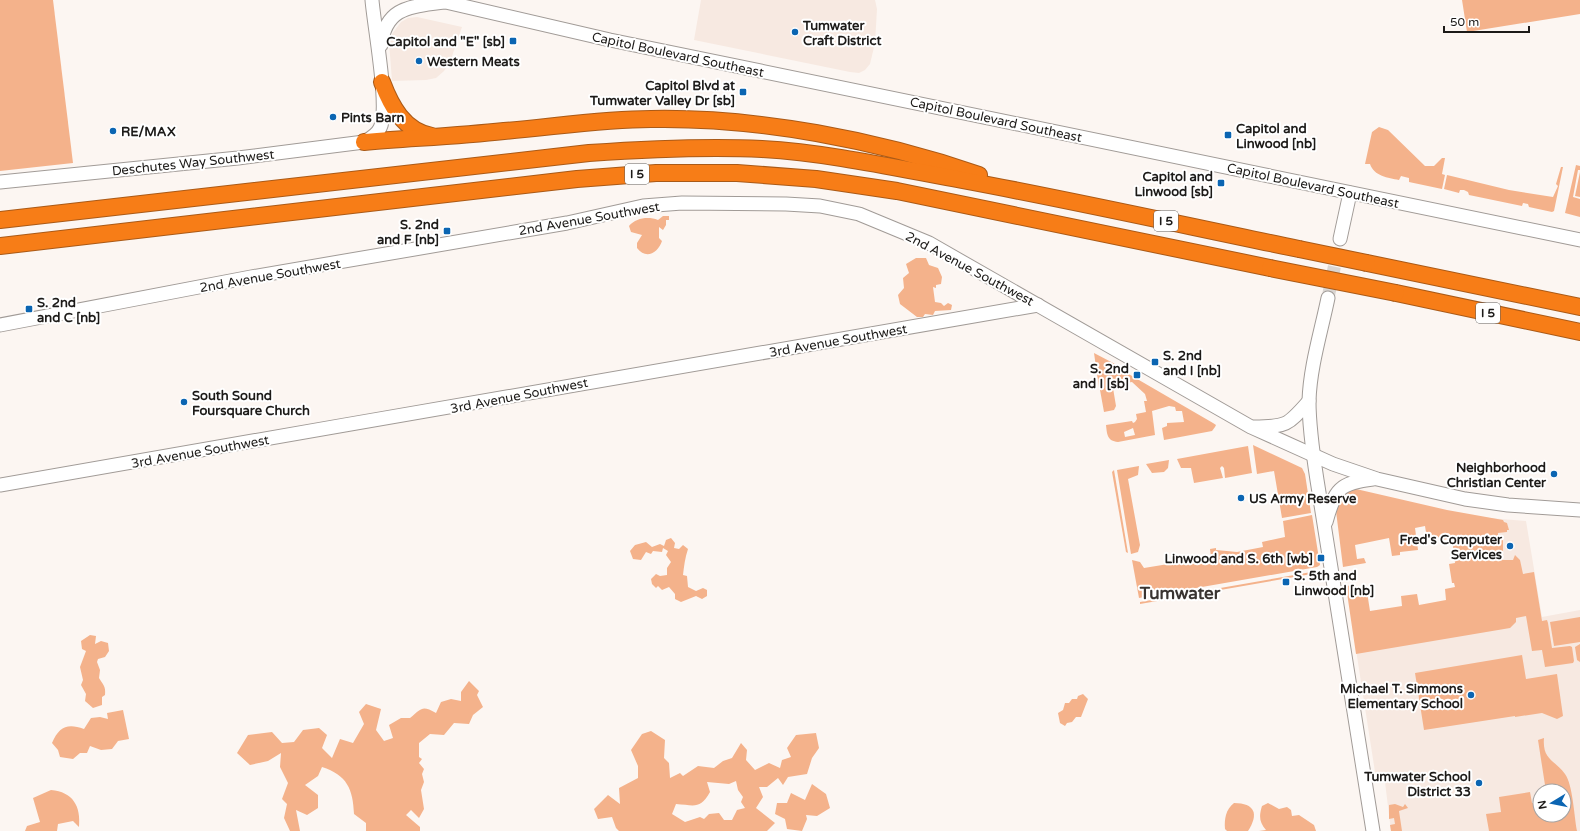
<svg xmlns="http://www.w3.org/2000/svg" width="1580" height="831" font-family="'Varela Round',sans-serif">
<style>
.built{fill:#f7e9e1;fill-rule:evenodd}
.green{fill:#f4b28b;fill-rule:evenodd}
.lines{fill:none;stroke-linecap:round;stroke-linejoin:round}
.secondary-tunnel{stroke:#dad5d1;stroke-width:13;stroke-dasharray:13 6;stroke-linecap:butt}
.secondary-casing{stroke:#a19b97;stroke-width:15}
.highway-casing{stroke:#aa5a17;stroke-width:18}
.secondary{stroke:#fff;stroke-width:13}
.highway{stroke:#f77d17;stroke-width:16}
.highway-bridge-casing{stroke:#aa5a17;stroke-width:18;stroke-linecap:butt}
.highway-bridge{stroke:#f77d17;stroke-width:16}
.poi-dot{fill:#0b65b2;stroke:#fff;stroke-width:1.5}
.labels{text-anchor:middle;stroke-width:4;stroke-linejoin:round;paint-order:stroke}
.shield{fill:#fff;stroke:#605f5d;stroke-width:1}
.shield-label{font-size:12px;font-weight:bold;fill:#1c1a18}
.poi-label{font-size:13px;font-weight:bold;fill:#1c1a18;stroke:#fff;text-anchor:start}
.street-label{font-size:13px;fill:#1c1a18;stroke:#fff}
.district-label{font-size:17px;font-weight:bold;fill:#393431;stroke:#fff}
</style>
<rect width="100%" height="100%" fill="#fcf6f2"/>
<!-- built -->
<g class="built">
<path d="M701,0H875L877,9L875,43L870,64L865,70L859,73L850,72L694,40Z"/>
<path d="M417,17L462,27L450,62L444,71L436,78L426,80L392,81L389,42L392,34L401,22L408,18Z"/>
<path d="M1489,518L1526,521L1542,617L1580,610V831H1391L1385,782L1378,778L1375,772L1354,637L1422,625L1506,600ZM1540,791H1564V815H1540Z"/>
</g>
<!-- green -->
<g class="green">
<path d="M0,0H53L73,163L0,171Z"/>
<path d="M1462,0H1580V14L1467,32Z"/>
<path d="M1379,127L1388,130L1425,166H1434L1442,158H1445L1442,174L1445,175L1442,189L1409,182V178L1401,176L1399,180C1388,178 1374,176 1370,164H1365L1372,132Z"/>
<path d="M1576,165L1580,166V170H1578L1573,197L1580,199V217L1565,213Z"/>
<path d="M1561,167H1563L1554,211L1552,212L1529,207L1528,204L1523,203L1522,206L1469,195L1468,192L1464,190H1460L1459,193L1444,189L1447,175L1509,190L1553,197L1558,186L1556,184Z"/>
<path d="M1580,172V197L1575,196Z"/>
<path d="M663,216H669V220H666V225L663,230L659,227V238L662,241C658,253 646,260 637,248V243L642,235L631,232L629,226C636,218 648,216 658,220Z"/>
<path d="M916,258H926L929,265L938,268L942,277L941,284L936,285V288L933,287L935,302L941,303L944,306L948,303L952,305L951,310L935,311L933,315L925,314L923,317H917L900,304L898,295L904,288L903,278L909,273L906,264Z"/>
<path d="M1094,353L1115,364L1114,370L1116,367L1120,369L1213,423L1216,425L1215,427L1212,431L1164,440L1162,428L1167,426V423L1184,422L1182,411H1176L1175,407L1169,406L1152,411L1155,435L1118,442C1107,441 1107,434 1106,425L1132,421L1133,423L1135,422L1137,419L1136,414L1146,412L1144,401H1147L1145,394L1132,382L1121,384L1117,376L1116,382H1112L1116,406L1114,410L1104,412L1100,390L1103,389L1102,387L1099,388ZM1133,428L1135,435L1125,437L1124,432Z"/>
<path d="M1253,445L1302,468L1305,474L1311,513L1282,518L1274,471L1257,474Z"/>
<path d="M1248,446L1252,473L1225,478L1224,468L1222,466L1220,468L1223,478L1194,483L1191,468H1181L1177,459Z"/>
<path d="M1169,460L1168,468L1164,472L1152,473L1146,464Z"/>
<path d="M1139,466L1138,475L1128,479L1140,545L1138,552L1131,554L1117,470Z"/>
<path d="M1114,470L1128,553L1126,552L1112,472Z"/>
<path d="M1356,489L1447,510L1503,520L1504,522L1507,523L1509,530H1507V532L1498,533V539H1503V560H1513L1515,555L1520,560L1523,574L1534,572L1542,621L1547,620L1548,623L1552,648L1570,646L1572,647L1574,661L1573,663L1545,667L1542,650L1532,651L1526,616L1516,618V622L1510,628L1356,654L1346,586L1354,585L1367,592L1370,611L1402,606L1401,596L1417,594L1419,605L1446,600L1445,589L1455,587L1454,583H1452L1449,564L1455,563L1452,538L1442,540L1441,537L1427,539L1425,526L1415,528L1418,550L1400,552V555L1392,556L1389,538L1355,545L1357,559L1364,558L1366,563L1343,567L1336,511L1337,504L1343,495L1345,496L1350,491Z"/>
<path d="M1312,515L1320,565L1317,567L1139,598L1132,560L1140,562L1144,568L1211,557L1210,549L1216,548V550L1237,552L1263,547L1262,542L1285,537L1283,521Z"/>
<path d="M671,538L675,543L674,548L679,549L683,545L688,549C685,558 684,566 683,575L687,576L688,587L696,591L703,588L707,590V596L702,599L696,596L681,602L675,599V594L669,587L662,590L658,586L656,588L652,584L651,579L656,574L660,576L667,575V568L671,562L666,555L668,551L663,548L662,552L653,551L651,554L646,552L641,560L633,559L630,551L635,545L646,542L652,547L660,544L664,546L666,540Z"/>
<path d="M1317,571V573L1140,604V602Z"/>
<path d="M1580,617V642L1554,646L1550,622Z"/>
<path d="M90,635L96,636L95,644L101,641L108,643L109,651L105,657L98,659L97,662L100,670L99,678C103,685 106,686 105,695L102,697V705L93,708L85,701L86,694L81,685L83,680L80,667L86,651L82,649L81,641Z"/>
<path d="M1580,644V662L1577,660L1575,647Z"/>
<path d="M1522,655L1526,679L1557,674L1563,716L1557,719L1542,713L1515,717V716L1424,730L1415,673Z"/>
<path d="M469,681L479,691L477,695L483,707L473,715L469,724L454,723L444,735L430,734L419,743V757L422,759L419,763L424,769L422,774L424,782L421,790L424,809L419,818L411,810L406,815L420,827V831H366V823L354,814C353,789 347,775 322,767L318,776L305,785L318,795V808L307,815L296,810L300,831H290L284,818L287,804L282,799L288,783L280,767L281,753L268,761L250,765L237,753L248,735L272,732L282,743L294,742L303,730L319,728L327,735L322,748L332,758L340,739L353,743L364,724L359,712L366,704L381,709L376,730L384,741L393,738L389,725L401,718H410C422,708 422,705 436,713L441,702L451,699L461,701V692Z"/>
<path d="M1083,694L1088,699L1081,717H1076L1072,722L1067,723L1065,726L1060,723L1058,713L1063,710L1065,703H1069L1072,699H1077L1078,696Z"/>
<path d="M123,710L129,739L118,741L112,749L101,750L90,746L87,753H80L73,759L60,757L58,750L52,743C59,727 67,723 84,729L91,718L100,717L108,719L107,713Z"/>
<path d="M651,731L665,740L664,758L669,763L670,778L680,773L683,776L698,766L714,768L723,761L732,758L741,743L747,750L746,760L755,770L769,763L780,768L782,760L791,757L787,748L796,735L816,733L819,748L812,758L807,774L788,777L783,785L778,778L767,787H759L763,797L756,808L775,823L767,831H619L616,828L612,817L598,819L594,809L608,795L620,804L619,788L638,778V766L631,750L642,734ZM736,781L738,790L743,797L741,802L745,808L737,810L732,820H724L719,813L709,814L704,819L700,817L685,822L672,814L676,804C694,805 700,810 710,792L707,782L729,784Z"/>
<path d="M1544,738C1542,760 1555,760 1565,774C1573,785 1574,816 1577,831H1489L1486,814L1501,812L1499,797L1530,792L1532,803H1534L1535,805L1540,804V815H1564V791H1544L1543,785H1545L1538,740Z"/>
<path d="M812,784L826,794L830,808L817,816L806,815L807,819L802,831L787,829L785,819L775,814L777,803H787L791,793L805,800Z"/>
<path d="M51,790C73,792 81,806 79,827L73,821L58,824L57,831H25L27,826L40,822L33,798Z"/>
<path d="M1234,803C1255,803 1259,814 1248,831H1227L1225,829C1224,819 1226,809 1234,803Z"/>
<path d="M1268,803L1279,809L1287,807L1291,810L1292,816L1299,815L1314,825L1316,831H1259L1266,830C1259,822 1259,816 1262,806Z"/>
<path d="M1395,804L1403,807L1405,804L1408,808L1399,811L1402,831H1391L1390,825L1395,824L1394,818L1389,819V805Z"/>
</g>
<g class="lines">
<!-- secondary-tunnel -->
<path class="secondary-tunnel" d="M1328,298L1340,239"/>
<defs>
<g id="secondary">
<path d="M437,0L610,40L1580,240"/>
<path d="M381,45C386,6 411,7 444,2"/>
<path d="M0,182L238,158L364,142C371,138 377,135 380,128C390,109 374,26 372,0"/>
<path d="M1340,239L1350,193"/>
<path d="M1328,298C1321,332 1310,367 1309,401C1309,427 1313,454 1317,480L1373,831"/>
<path d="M0,325L251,277L567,223L643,206L682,203L786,204L820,206L859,214L929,243L1251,427L1333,464L1377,479L1465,499L1508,505L1580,510"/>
<path d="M1254,427C1287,427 1288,425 1309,401"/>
<path d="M0,485C346,425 692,364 1038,305"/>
<path d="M1326,522C1335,489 1339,483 1373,479"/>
</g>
<g id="highway">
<path d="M382,82C391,106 404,131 432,136"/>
<path d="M364,142C411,138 458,136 504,131C553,127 602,119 651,119C757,117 878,140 979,175"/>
<path d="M0,220L589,153C647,149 704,146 762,149C830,153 896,168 962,180C1075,201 1187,226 1299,249"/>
<path d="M0,246L577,179L656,173H737L816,179L897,191L1270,268"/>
<path d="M1367,263L1580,307"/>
<path d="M1396,293L1580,332"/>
</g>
</defs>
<!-- secondary casing -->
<use href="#secondary" class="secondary-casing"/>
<!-- highway casing -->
<use href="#highway" class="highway-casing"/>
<!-- secondary -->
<use href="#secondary" class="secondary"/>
<!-- highway -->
<use href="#highway" class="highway"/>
<defs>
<g id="highway-bridge">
<path d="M1299,249L1367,263"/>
<path d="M1270,268L1396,293"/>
</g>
</defs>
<!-- highway-bridge casing -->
<use href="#highway-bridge" class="highway-bridge-casing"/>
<!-- highway-bridge -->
<use href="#highway-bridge" class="highway-bridge"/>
</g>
<!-- markers -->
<g class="poi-dot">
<circle cx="795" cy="32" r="4"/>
<rect x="509" y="37" width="8" height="8" rx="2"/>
<circle cx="419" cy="61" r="4"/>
<rect x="739" y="88" width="8" height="8" rx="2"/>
<circle cx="333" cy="117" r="4"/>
<circle cx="113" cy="131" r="4"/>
<rect x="1224" y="131" width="8" height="8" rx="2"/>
<rect x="1217" y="179" width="8" height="8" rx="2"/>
<rect x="443" y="227" width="8" height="8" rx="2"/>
<rect x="25" y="305" width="8" height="8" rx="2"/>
<rect x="1151" y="358" width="8" height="8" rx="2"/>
<rect x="1133" y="371" width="8" height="8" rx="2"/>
<circle cx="184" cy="402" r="4"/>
<circle cx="1554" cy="474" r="4"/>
<circle cx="1241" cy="498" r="4"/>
<circle cx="1510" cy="546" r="4"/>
<rect x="1317" y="554" width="8" height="8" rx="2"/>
<rect x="1282" y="578" width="8" height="8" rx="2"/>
<circle cx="1471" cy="695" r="4"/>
<circle cx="1479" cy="783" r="4"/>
</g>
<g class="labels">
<!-- shield labels -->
<g class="shield">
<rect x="625" y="164" width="24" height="20" rx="3"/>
<rect x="1154" y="211" width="24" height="20" rx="3"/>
<rect x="1476" y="303" width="24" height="20" rx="3"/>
</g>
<g class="shield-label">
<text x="637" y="178">I 5</text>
<text x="1166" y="225">I 5</text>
<text x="1488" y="317">I 5</text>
</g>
<!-- poi labels -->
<g class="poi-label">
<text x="803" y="30">Tumwater<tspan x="803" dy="15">Craft District</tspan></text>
<text x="505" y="46" text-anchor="end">Capitol and "E" [sb]</text>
<text x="427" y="66">Western Meats</text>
<text x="735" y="90" text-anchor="end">Capitol Blvd at<tspan x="735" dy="15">Tumwater Valley Dr [sb]</tspan></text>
<text x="341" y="122">Pints Barn</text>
<text x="1236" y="133">Capitol and<tspan x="1236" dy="15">Linwood [nb]</tspan></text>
<text x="121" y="136">RE/MAX</text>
<text x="1213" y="181" text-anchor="end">Capitol and<tspan x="1213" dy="15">Linwood [sb]</tspan></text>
<text x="439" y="229" text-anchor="end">S. 2nd<tspan x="439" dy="15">and F [nb]</tspan></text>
<text x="37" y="307">S. 2nd<tspan x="37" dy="15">and C [nb]</tspan></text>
<text x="1163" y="360">S. 2nd<tspan x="1163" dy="15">and I [nb]</tspan></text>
<text x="1129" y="373" text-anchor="end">S. 2nd<tspan x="1129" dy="15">and I [sb]</tspan></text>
<text x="192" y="400">South Sound<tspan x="192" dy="15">Foursquare Church</tspan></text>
<text x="1546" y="472" text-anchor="end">Neighborhood<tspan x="1546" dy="15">Christian Center</tspan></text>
<text x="1249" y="503">US Army Reserve</text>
<text x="1502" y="544" text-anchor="end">Fred's Computer<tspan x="1502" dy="15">Services</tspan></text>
<text x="1313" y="563" text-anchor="end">Linwood and S. 6th [wb]</text>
<text x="1294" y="580">S. 5th and<tspan x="1294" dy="15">Linwood [nb]</tspan></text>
<text x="1463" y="693" text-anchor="end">Michael T. Simmons<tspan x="1463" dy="15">Elementary School</tspan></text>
<text x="1471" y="781" text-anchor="end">Tumwater School<tspan x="1471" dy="15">District 33</tspan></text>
</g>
<!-- street labels -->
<g class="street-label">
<text transform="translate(678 54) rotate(12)" y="5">Capitol Boulevard Southeast</text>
<text transform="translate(996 119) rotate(12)" y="5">Capitol Boulevard Southeast</text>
<text transform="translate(193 162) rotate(-6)" y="5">Deschutes Way Southwest</text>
<text transform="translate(1313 185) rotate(12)" y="5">Capitol Boulevard Southeast</text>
<text transform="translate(589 218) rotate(-10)" y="5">2nd Avenue Southwest</text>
<text transform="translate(970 268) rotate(28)" y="5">2nd Avenue Southwest</text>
<text transform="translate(270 275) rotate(-10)" y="5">2nd Avenue Southwest</text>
<text transform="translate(838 340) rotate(-10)" y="5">3rd Avenue Southwest</text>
<text transform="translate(519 395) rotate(-11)" y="5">3rd Avenue Southwest</text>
<text transform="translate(200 451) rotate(-10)" y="5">3rd Avenue Southwest</text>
</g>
<!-- district labels -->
<g class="district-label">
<text x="1180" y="599">Tumwater</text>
</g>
</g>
<!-- north arrow -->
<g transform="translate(1552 803) rotate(260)"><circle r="19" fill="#ffffff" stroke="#a4a3a3"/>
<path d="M0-3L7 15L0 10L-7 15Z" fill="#0b65b2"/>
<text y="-6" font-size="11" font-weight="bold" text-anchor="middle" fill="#1c1a18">N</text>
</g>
<!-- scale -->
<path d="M1444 26v6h85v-6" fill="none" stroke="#1c1a18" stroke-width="2"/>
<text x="1450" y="26" font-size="12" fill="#1c1a18" stroke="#ffffff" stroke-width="3" paint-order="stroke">50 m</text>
</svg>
